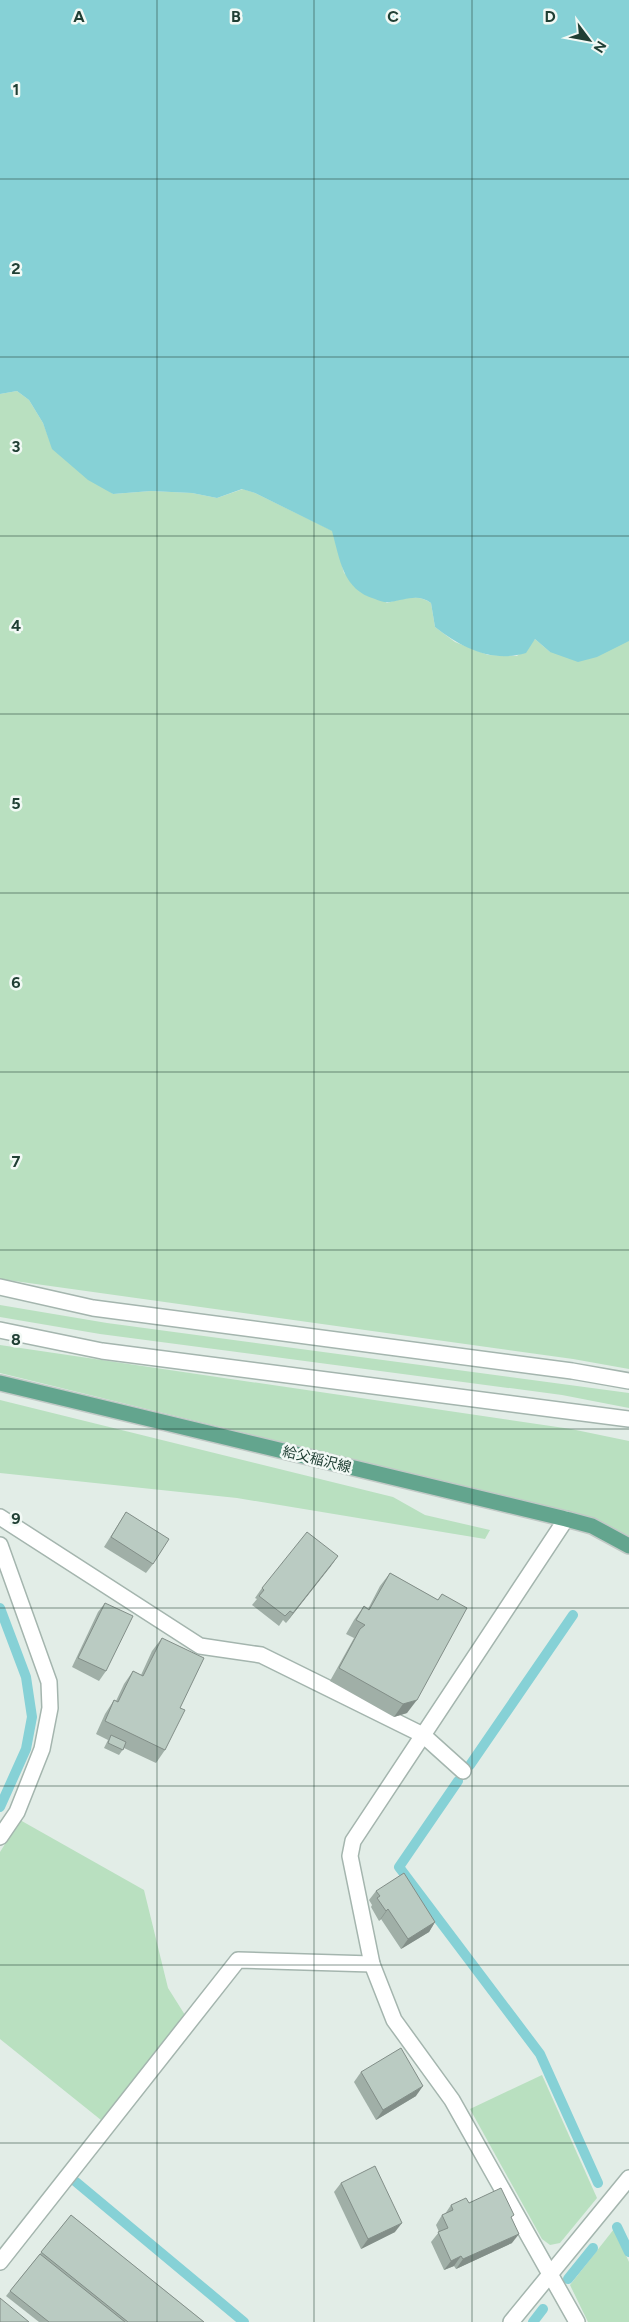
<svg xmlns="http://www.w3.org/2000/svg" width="629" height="2322" font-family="Figtree,'Noto Sans JP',sans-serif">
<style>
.green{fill:#b9e0c0}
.water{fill:#86d1d6}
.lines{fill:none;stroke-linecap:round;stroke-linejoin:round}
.stream{stroke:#86d1d6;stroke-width:10}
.minor-casing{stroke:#a4b5ae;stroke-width:18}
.major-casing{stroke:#c1c9c6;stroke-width:18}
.minor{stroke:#fff;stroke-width:15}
.major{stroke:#63a58e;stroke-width:15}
.wall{fill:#a0afa7}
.shaded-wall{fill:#828e88}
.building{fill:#bacbc2;stroke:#828e88}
.grid{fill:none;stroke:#203f34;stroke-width:1;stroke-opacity:0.55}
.labels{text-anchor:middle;stroke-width:5;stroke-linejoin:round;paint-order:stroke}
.street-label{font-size:14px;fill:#203f34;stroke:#f2f9f5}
.grid-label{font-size:16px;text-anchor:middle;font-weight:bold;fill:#203f34;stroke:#f2f9f5;stroke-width:5;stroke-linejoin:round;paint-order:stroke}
</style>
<rect width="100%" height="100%" fill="#e2ede7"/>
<!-- green -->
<g class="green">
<path d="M17,391L29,400L43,423L53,449L113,494L151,491L192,493L217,498L243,489L255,493L333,531L344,573L387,603C402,599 417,593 431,603L435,627L455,642L488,655L517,656L535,639L550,652L629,641V1369L573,1359L0,1279V394Z"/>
<path d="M0,1305L107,1323L629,1393V1408L562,1395L100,1334L0,1317Z"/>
<path d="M0,1345L571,1429L629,1441V1545L588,1517L0,1373Z"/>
<path d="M0,1400L393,1497L425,1515L490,1530L485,1539L237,1498L0,1473Z"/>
<path d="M20,1820L144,1890L168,1988L185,2015L101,2120L0,2039V1852Z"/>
<path d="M542,2075L597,2198L560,2243L550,2245L542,2239L470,2109Z"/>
<path d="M614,2229L629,2262V2322H588L570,2285Z"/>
</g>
<!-- water -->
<path class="water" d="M0,0H629V641L597,657L578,662L550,652L535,639L526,653C492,663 462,648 435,627L431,603C418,593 405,600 390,602C385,603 380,601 375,599C343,590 340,560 332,531L255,493L242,489L217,498L192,493L151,491L113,494L88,480L52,449L43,423L29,400L17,391L0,394Z"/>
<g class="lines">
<!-- stream -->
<g class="stream">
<path d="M0,1608L26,1677L32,1717L26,1749L0,1807"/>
<path d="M470,1765L573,1615"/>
<path d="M458,1781L399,1867L540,2054L598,2183"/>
<path d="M76,2182L244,2322"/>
<path d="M617,2227L629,2252"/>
<path d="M568,2279L593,2248"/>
<path d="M533,2322L543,2309"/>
</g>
<defs>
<g id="minor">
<path d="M0,1287L93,1308L572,1371L629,1381"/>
<path d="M0,1330L102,1351L629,1419"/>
<path d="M0,1517L200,1646L261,1655L423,1735L463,1771"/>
<path d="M566,1519L353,1841L350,1856L372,1964L394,2020L452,2100L577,2322"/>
<path d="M0,1545L49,1682L50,1708L42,1749L17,1812L0,1837"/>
<path d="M0,2262L238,1960L372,1964"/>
<path d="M511,2322L629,2178"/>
</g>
<path id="major" d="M0,1383L566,1519L592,1526L629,1546"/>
</defs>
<!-- minor casing -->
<use href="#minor" class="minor-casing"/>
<!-- major casing -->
<use href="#major" class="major-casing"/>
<!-- minor -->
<use href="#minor" class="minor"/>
<!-- major -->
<use href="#major" class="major"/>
</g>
<!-- wall -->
<g class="wall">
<path d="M126,1512L153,1564L146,1573L104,1547Z"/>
<path d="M338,1556L286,1623L283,1620L279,1626L252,1605L257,1599L255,1598L262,1588Z"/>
<path d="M390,1573L438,1600L442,1594L407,1713L394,1717L330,1681L354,1638L346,1634L354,1620L364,1606L368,1609L380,1586Z"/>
<path d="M105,1603L106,1671L99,1681L72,1667L98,1612Z"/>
<path d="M162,1638L180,1708L165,1750L156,1763L124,1748L119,1755L104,1748L108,1740L96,1734L105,1714L114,1700L116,1701L124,1684L133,1671L141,1675L152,1651Z"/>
<path d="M376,1891L435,1922L429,1932L401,1949L381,1919L379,1921L371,1907L372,1905L369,1900Z"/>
<path d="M361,2072L416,2096L376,2120L354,2082Z"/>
<path d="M341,2183L395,2232L361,2249L334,2192Z"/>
<path d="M469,2203L512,2219V2243L456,2269L454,2266L444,2270L431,2242L439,2232L436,2225L442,2215L445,2214L451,2205Z"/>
<path d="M71,2215L204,2322H39L6,2296Z"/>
</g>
<!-- shaded-wall -->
<g class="shaded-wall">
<path d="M338,1556L331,1566L286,1623L293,1613Z"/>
<path d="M417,1700L407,1713L394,1717L403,1704Z"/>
<path d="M388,1909L381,1919L379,1921L386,1911Z"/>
<path d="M435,1922L429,1932L401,1949L408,1939Z"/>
<path d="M423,2086L416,2096L376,2120L383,2110Z"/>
<path d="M402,2223L395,2232L361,2249L368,2239Z"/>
<path d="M519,2234L512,2243L456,2269L463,2259Z"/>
<path d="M461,2256L454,2266L444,2270L451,2261Z"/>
</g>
<!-- building -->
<g class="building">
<path d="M126,1512L169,1539L153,1564L111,1537Z"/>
<path d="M307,1532L338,1556L293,1613L290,1611L285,1616L259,1596L264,1590L262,1588Z"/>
<path d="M390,1573L438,1600L442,1594L467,1608L417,1700L403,1704L339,1668L360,1629L365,1625L356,1620L364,1606L369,1610Z"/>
<path d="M105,1603L133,1616L106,1671L78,1658Z"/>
<path d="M162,1638L204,1658L180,1708L185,1710L165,1750L105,1721L114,1700L118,1702L133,1671L143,1676Z"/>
<path d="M111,1735L126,1742L123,1750L108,1743Z"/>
<path d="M404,1873L435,1922L408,1939L388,1909L386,1911L377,1898L380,1896L376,1891Z"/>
<path d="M401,2048L423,2086L383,2110L361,2072Z"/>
<path d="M375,2166L402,2223L368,2239L341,2183Z"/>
<path d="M501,2188L514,2215L511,2217L519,2234L463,2259L461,2256L451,2261L438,2232L448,2228L442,2215L453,2210L451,2205L466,2198L469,2203Z"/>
<path d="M71,2215L204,2322H128L41,2252Z"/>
<path d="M40,2254L125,2322H49L10,2291Z"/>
<path d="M0,2298L29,2322H0Z"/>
</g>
<!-- grid -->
<path class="grid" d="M157,0V2322M314,0V2322M472,0V2322M0,179H629M0,357H629M0,536H629M0,714H629M0,893H629M0,1072H629M0,1250H629M0,1429H629M0,1608H629M0,1786H629M0,1965H629M0,2143H629"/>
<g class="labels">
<!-- street labels -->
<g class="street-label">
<text transform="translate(317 1459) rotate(14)" y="5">給父稲沢線</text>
</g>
</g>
<g class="grid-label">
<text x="79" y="22">A</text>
<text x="236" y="22">B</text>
<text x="393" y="22">C</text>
<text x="550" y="22">D</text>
<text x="16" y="95">1</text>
<text x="16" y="274">2</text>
<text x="16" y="452">3</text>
<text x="16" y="631">4</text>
<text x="16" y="809">5</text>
<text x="16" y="988">6</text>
<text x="16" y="1167">7</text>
<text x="16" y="1345">8</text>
<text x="16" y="1524">9</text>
</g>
<!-- north arrow -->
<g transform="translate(589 40) rotate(122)" stroke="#f2f9f5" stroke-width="4" paint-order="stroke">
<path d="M0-4L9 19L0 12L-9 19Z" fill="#203f34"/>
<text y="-8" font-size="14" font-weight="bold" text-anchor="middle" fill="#203f34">N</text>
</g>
</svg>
